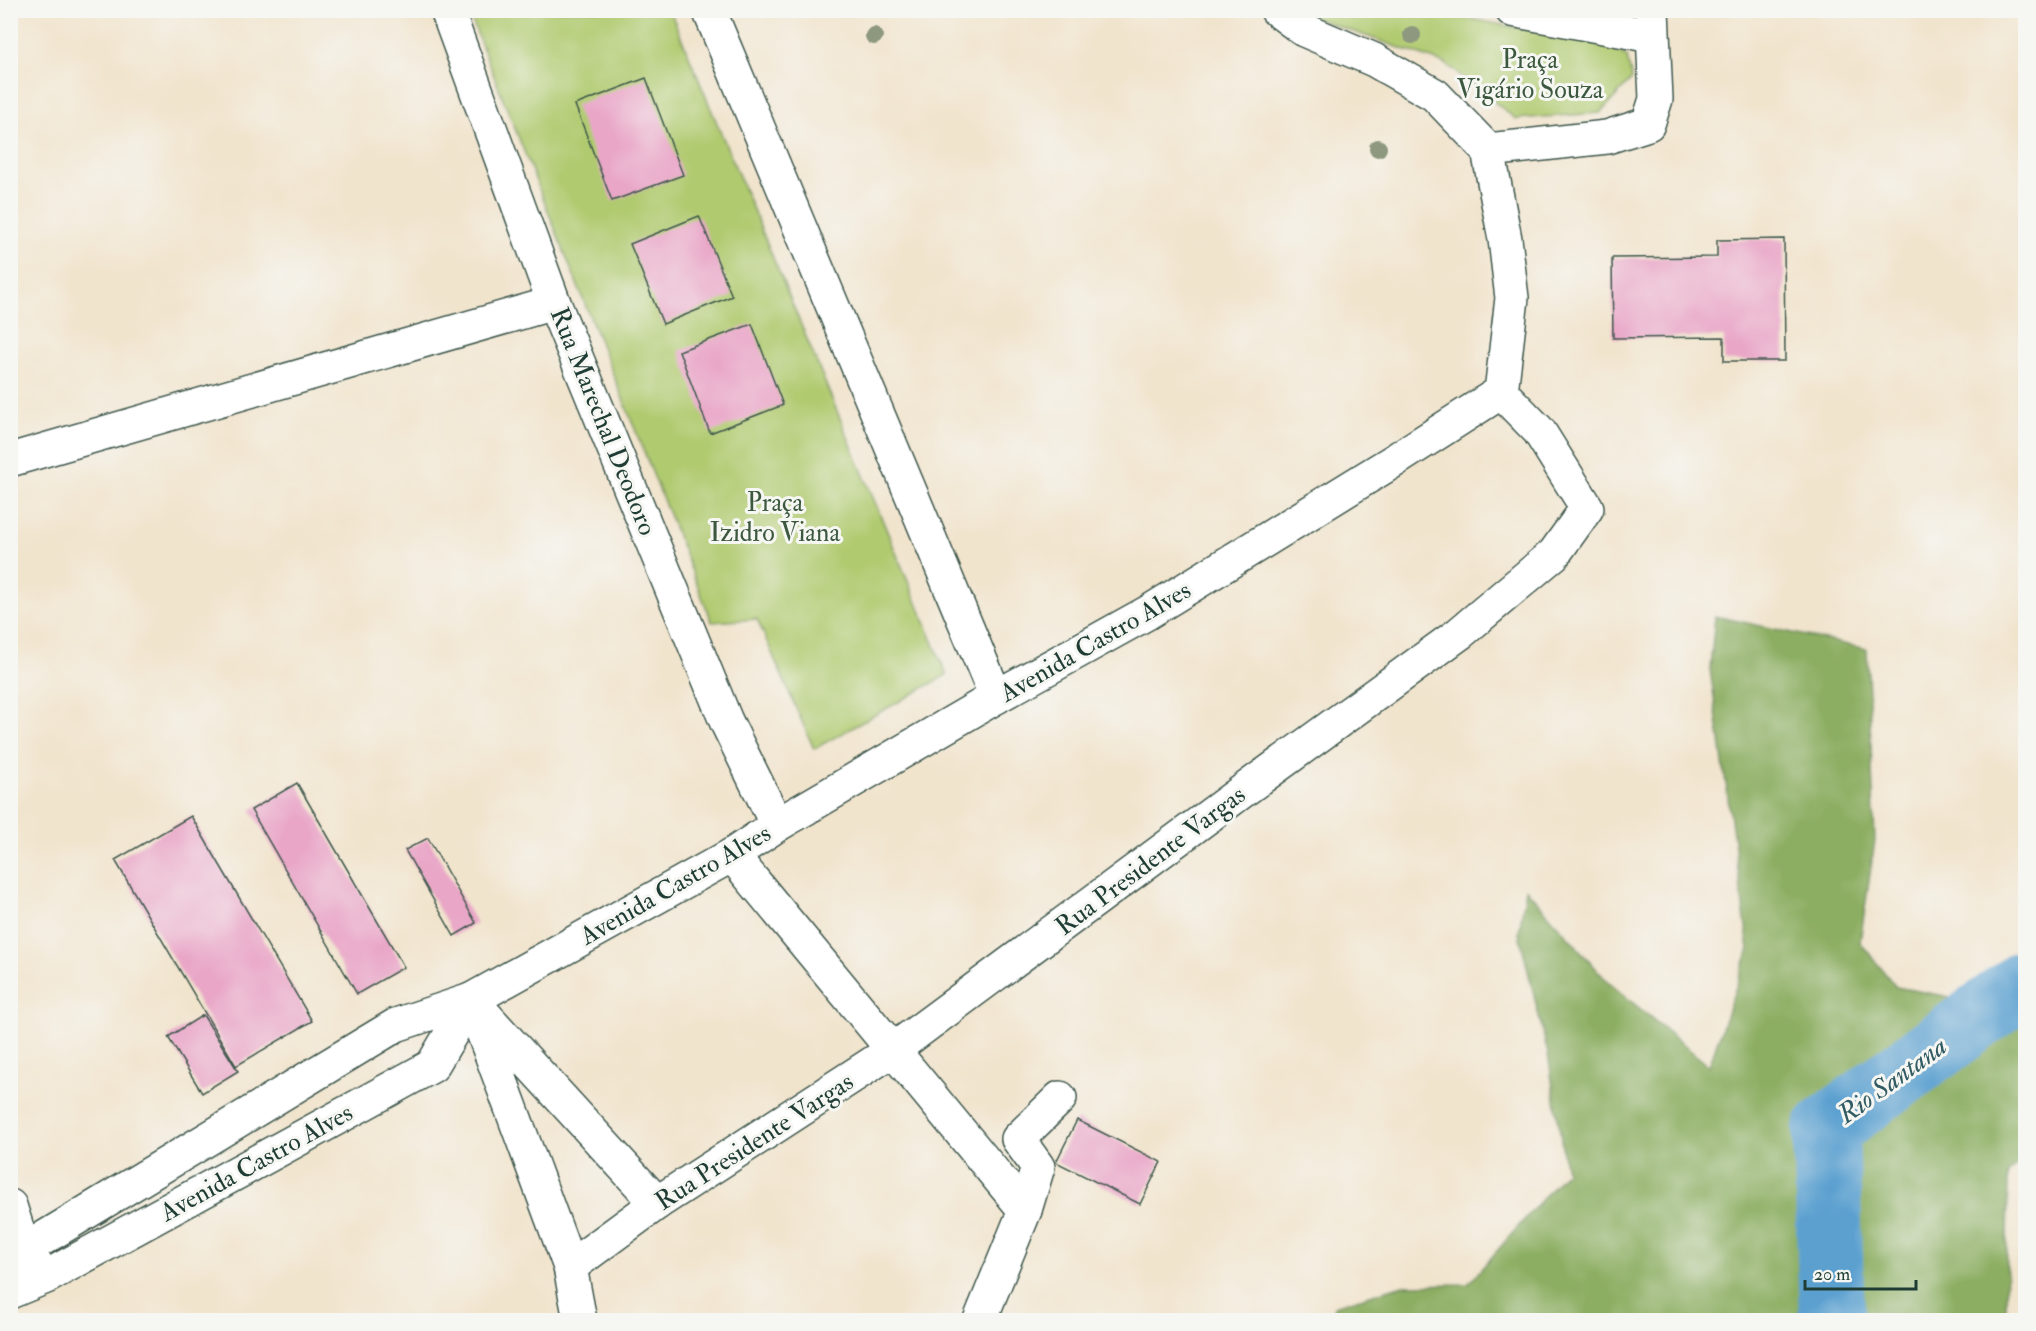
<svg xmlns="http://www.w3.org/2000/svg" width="2036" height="1331" font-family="'IM FELL Double Pica',serif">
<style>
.green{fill:#b0ca70;stroke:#688452;stroke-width:1.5}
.forest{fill:#8cae62;stroke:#56764b;stroke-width:1.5}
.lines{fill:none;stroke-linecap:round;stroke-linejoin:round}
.river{stroke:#5ba0d0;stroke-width:66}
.building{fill:#e9a6c7}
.minor-casing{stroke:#3e564b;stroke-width:36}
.tertiary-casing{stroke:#3e564b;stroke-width:36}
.minor{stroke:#fff;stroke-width:33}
.tertiary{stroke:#fff;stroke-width:33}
.tree{fill:#8d987f}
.labels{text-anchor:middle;stroke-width:6;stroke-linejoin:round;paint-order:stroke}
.park-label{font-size:26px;fill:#3c5940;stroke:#f6f6f2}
.street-label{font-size:26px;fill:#1f3d34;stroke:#f6f6f2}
.water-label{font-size:27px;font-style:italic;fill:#315b63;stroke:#f6f6f2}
</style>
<rect width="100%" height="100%" fill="#f6f6f2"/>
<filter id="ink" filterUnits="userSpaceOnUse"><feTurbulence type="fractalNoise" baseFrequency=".0167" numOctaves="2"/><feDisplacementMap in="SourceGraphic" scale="12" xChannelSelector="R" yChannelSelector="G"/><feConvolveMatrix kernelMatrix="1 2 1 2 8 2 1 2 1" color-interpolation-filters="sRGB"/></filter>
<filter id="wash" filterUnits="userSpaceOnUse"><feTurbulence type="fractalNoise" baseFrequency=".008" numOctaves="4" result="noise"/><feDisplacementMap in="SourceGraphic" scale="24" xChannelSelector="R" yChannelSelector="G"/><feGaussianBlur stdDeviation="1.35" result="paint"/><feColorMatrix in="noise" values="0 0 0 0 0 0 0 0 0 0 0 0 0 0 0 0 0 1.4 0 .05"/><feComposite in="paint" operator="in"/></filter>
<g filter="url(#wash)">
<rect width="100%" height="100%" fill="#f1e4cd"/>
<!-- green -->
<g class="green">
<path d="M622,10L671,13L947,675L814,749L757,619L712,622L468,11Z"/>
<path d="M1301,10L1429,11L1609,45L1627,57L1632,79L1600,113L1516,119L1446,64L1300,13Z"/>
</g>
<!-- forest -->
<path class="forest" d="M1715,616L1867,649L1875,840L1860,942L1896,987L2020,1010L2025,1023V1158L2008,1173L2006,1320H1334V1306L1403,1285L1468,1284L1566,1172L1548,1054L1519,933L1526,889L1608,982L1709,1066L1749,949L1710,669Z"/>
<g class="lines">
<!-- river -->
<path class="river" d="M1832,1320L1826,1129L2026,982"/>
</g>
<g id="blocks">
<!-- building -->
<g class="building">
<path d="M646,78L683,175L612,201L575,105Z"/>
<path d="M699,216L732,296L663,324L630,244Z"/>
<path d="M1784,239L1785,361H1724V337L1613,338L1612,258L1717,257V240Z"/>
<path d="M752,324L783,405L710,433L679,351Z"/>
<path d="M297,783L404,967L357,994L251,810Z"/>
<path d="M191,816L312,1021L236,1066L115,860Z"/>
<path d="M428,838L476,923L454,936L405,850Z"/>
<path d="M203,1015L238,1071L202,1093L168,1037Z"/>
<path d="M1077,1120L1161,1162L1140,1204L1056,1162Z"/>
</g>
</g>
</g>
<g filter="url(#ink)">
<use href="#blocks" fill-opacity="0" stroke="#3e564b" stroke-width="1.5"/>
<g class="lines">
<defs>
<g id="minor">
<path d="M447,10L554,303L726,721L777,825"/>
<path d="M709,10L996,697"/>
<path d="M1512,10L1652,36"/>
<path d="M1488,150L1607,137L1648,124L1656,99L1652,10"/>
<path d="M10,460L554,303"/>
<path d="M732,855L1025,1210"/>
<path d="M471,1000L570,1267L580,1320"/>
<path d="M483,1013L657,1203"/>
<path d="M10,1206L24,1250L41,1271"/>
<path d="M570,1267L657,1203L893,1050L1244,790L1460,633L1554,554L1587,508L1539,431L1501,392"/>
<path d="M980,1320L1025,1210L1038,1167L1018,1139L1060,1098"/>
</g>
<g id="tertiary">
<path d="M10,1266L24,1250L396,1025L471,1000L732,855L777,825L996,697L1147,613L1392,462L1501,392L1512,298L1505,239L1488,150L1435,95L1374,60L1304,30L1277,10"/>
<path d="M10,1292L46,1277L432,1066L471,1000"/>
</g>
</defs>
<!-- minor casing -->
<use href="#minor" class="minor-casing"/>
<!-- tertiary casing -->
<use href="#tertiary" class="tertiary-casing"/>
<!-- minor -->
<use href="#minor" class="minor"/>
<!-- tertiary -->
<use href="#tertiary" class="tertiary"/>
</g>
<!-- trees -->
<g class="tree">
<circle cx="1412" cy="35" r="9"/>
<circle cx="874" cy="36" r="9"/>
<circle cx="1378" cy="148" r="9"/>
</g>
</g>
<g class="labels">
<!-- park labels -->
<g class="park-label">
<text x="1530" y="68">Praça<tspan x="1530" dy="30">Vigário Souza</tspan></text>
<text x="775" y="511">Praça<tspan x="775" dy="30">Izidro Viana</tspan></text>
</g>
<!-- street labels -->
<g class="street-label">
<text transform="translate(604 421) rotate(68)" y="9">Rua Marechal Deodoro</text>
<text transform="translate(1095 641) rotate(-30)" y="9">Avenida Castro Alves</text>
<text transform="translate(1150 860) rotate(-37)" y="9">Rua Presidente Vargas</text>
<text transform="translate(675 884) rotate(-30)" y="9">Avenida Castro Alves</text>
<text transform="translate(754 1141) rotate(-33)" y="9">Rua Presidente Vargas</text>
<text transform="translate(256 1162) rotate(-29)" y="9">Avenida Castro Alves</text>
</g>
<!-- water labels -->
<g class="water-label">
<text transform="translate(1892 1080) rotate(-36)" y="9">Rio Santana</text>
</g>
</g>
<!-- margin -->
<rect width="2036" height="1331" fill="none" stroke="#f6f6f2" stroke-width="36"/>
<!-- scale -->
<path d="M1805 1280v9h111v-9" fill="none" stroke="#1f3d34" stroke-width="3"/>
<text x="1814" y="1280" font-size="18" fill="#1f3d34" stroke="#f6f6f2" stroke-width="4.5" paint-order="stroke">20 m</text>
</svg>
